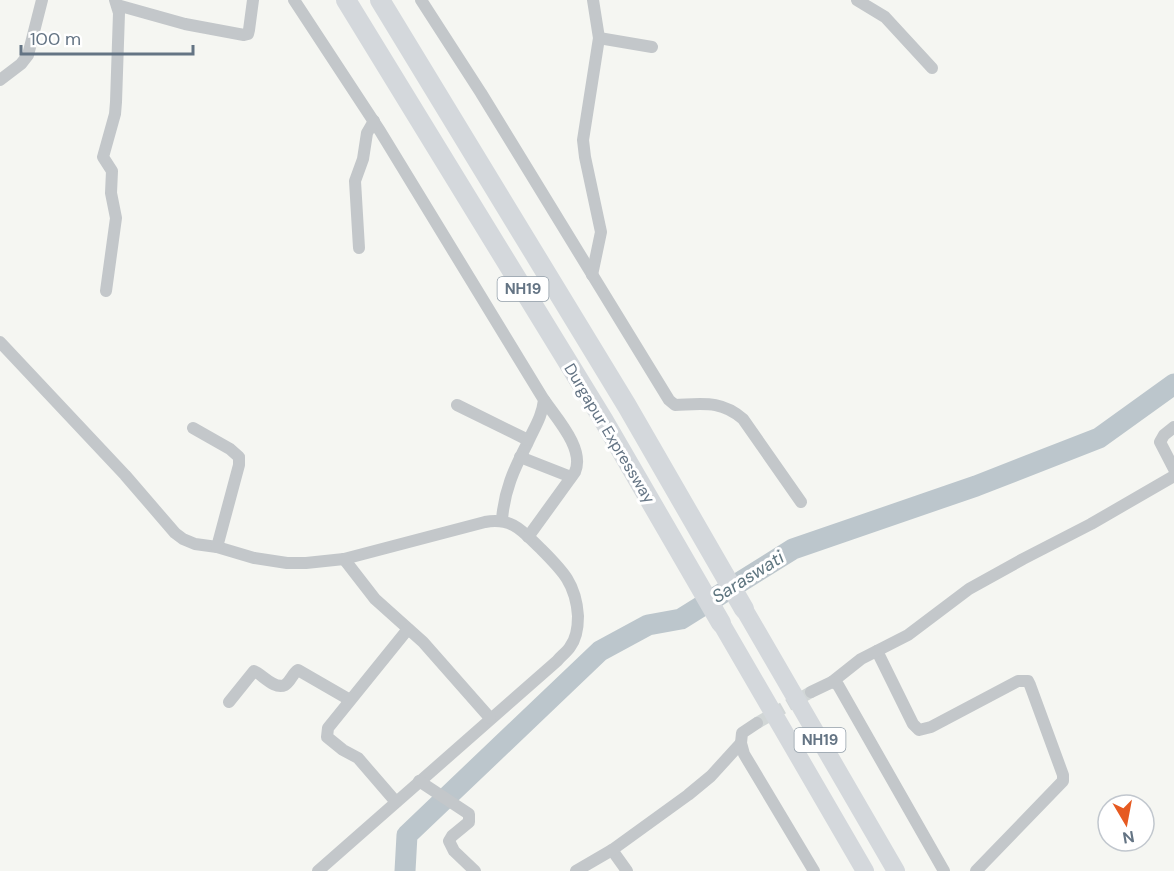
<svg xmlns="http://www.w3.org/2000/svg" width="1174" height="871" font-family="'DM Sans',sans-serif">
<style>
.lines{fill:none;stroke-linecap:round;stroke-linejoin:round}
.river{stroke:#bcc6cc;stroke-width:21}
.minor-tunnel{stroke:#d1d6d6;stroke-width:12;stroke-dasharray:12 6;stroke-linecap:butt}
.minor{stroke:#c3c7ca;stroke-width:12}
.primary{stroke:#d4d8dc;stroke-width:18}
.trunk{stroke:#d4d8dc;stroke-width:20}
.labels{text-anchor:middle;stroke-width:6;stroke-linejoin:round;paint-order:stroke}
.shield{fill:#fff;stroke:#929ea9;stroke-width:1.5}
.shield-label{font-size:15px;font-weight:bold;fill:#647484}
.street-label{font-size:16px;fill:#647484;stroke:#fff}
.water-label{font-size:18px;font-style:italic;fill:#5f7680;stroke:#fff}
</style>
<rect width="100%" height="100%" fill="#f5f6f2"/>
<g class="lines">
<!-- river -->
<path class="river" d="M405,871L407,835L600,651L648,625L681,619L793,549L976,486L1099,438L1174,384"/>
<!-- minor-tunnel -->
<path class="minor-tunnel" d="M757,723L811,692"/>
<!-- minor -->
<g class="minor">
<path d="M294,0L380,131L544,400C542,417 534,428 527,444C514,469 504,491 502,520"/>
<path d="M421,0L481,93L669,400L675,405C703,404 721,400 743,419L801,502"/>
<path d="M857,0L885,17L932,68"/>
<path d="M117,5L185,24L244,35L248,34L249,30L253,0"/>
<path d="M599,38L652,47"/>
<path d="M0,80L21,64L28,55L42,0"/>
<path d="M359,248L355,181L363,159L367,133L374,121"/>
<path d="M592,275L601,232L585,157L583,140L599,38L593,0"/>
<path d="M106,291L116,218L111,193L112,171L103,157L115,114L116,102L119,13L115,0"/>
<path d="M0,342L125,475L175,533L183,539L195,544L217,547L254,558L287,563H306L344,559L485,522C513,517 523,532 541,549C563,571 576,584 578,616C578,627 577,638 570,647C567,652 561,656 557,661L318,871"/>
<path d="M457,405L528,440"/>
<path d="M1174,427L1164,435L1160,442L1174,469"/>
<path d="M193,428L230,449L239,457V465L217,547"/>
<path d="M520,457L571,477"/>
<path d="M528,537L575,472C585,449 557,419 544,400"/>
<path d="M344,559L375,599L423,642L490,718"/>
<path d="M877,651L913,724L919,730L931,727L1018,681H1028L1030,685L1063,775V781L976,871"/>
<path d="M832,682L861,659L908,635L969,589L1023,559L1091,524L1174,476"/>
<path d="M811,692L832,682L838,685L944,871"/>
<path d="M229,702L254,671C262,674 274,690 285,685C291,681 292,674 298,670L350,700"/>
<path d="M757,723L742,733L741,743L744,754L814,871"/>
<path d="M419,781L469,814V822L452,836L449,841L454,851L475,871"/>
<path d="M396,802L358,758L343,750L327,737L328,728L408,629"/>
<path d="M612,850L627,871"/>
<path d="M576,871L612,850L688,795L711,776L741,743"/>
</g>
<!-- primary -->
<g class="primary">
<path d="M744,609L896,871"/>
<path d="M721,623L865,871"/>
</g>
<!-- trunk -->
<g class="trunk">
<path d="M346,0L604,421L721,623"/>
<path d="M380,0L627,406L744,609"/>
</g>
</g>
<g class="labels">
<!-- shield labels -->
<g class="shield">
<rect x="497.5" y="277" width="51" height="24" rx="4.5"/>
<rect x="794.5" y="728" width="51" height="24" rx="4.5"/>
</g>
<g class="shield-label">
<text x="523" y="294">NH19</text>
<text x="820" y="745">NH19</text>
</g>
<!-- street labels -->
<g class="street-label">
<text transform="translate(610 433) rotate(59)" y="6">Durgapur Expressway</text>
</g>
<!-- water labels -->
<g class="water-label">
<text transform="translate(748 577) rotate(-32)" y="6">Saraswati</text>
</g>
</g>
<!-- north arrow -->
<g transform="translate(1126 823) rotate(170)"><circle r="28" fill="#ffffff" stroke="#c1c7ce" stroke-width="1.5"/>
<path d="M0-4.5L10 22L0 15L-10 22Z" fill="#e65a21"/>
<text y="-9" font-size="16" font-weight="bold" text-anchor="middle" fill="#647484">N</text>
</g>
<!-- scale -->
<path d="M21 45v9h172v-9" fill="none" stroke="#647484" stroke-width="3"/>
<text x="30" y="45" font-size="18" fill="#647484" stroke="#ffffff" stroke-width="4.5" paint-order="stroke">100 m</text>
</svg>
